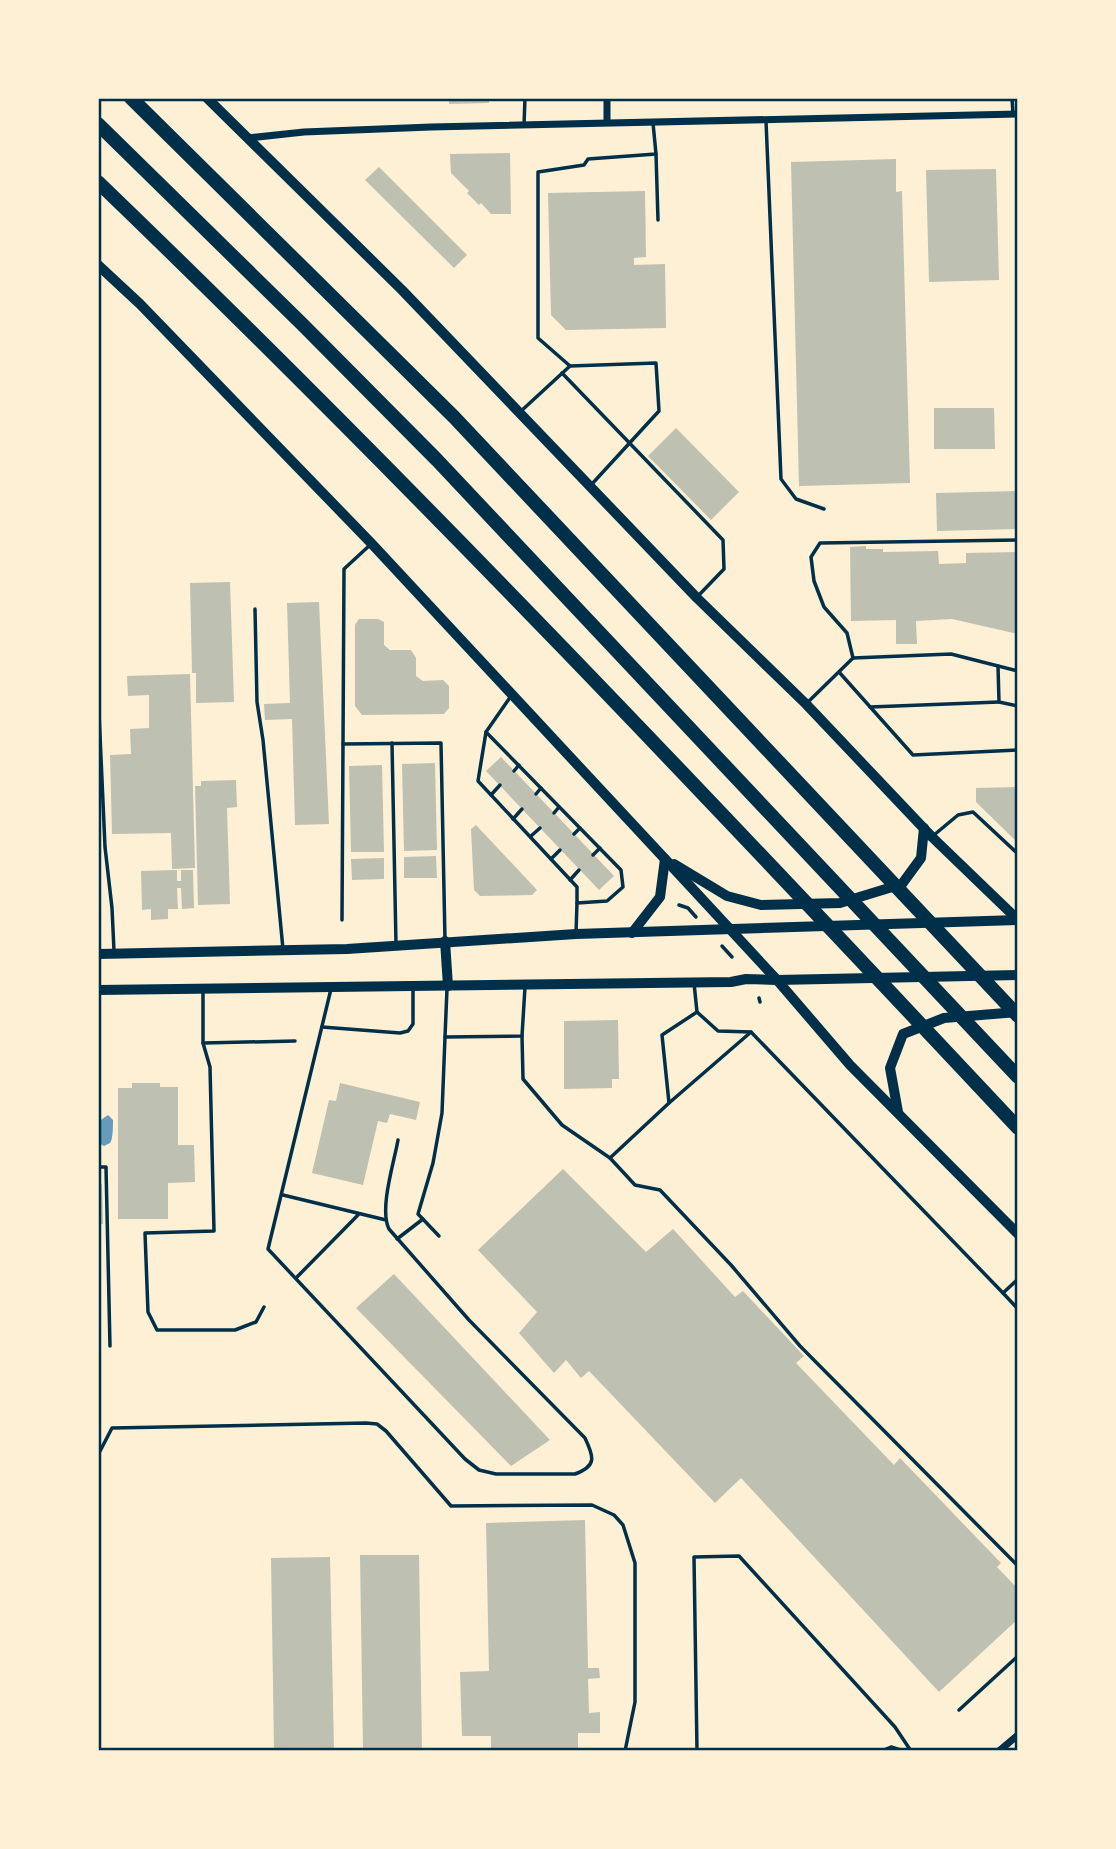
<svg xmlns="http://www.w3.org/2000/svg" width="1116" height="1849" font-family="Manrope,sans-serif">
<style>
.water{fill:#669bbc}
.building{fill:#bec0b2}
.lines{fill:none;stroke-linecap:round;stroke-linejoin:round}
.path{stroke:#003049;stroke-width:3.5}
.service{stroke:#003049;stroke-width:3.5}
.minor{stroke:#003049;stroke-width:7}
.secondary{stroke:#003049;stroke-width:10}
.motorway{stroke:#003049;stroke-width:14}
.neatline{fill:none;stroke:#003049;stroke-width:2.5}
</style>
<rect width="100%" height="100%" fill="#fdf0d5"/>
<!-- water -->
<path class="water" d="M108,1115L113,1120C113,1124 113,1140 110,1143L104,1146L100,1144L98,1122Z"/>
<!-- building -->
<g class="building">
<path d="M449,98H489V103L449,104Z"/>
<path d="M510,153L511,214H491L481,203L479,205L467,193L469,191L451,173L450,154Z"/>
<path d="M896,159V192L902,191L910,483L799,486L791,162Z"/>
<path d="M379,167L467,255L454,268L365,180Z"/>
<path d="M996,169L999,280L929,282L926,170Z"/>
<path d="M645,191L646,257L634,258V265L665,264L666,328L566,330L551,315L548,193Z"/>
<path d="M934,408H994L995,449H934Z"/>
<path d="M676,428L739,492L711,520L648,456Z"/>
<path d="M1018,491V529L937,531L936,493Z"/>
<path d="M866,546V549H883V552L938,551L939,564L966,563V553L1018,552V634L952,619L916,621L917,644H896V620L851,621L850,547Z"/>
<path d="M230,582L234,702L196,703V673H192L190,583Z"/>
<path d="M319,602L329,824L295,825L292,719L265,720L264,704L290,703L287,603Z"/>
<path d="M359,619H378L384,622V645L390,650H411L416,658V676L423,681L443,680L449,686V708L444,714L362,715L355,706V625Z"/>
<path d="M190,674L195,868L172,869L171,833L112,834L110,755L131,754L130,729L149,728V695L128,696L127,676Z"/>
<path d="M501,757L614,876L599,890L486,771Z"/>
<path d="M435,763L437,850L404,851L402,764Z"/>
<path d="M382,765L384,852H351L349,766Z"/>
<path d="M236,780L237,807L227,808L230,904L198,905L195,786H201V781Z"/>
<path d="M1018,787V843L976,802V788Z"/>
<path d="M476,825L537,890L532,895L480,896L474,890L471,829Z"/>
<path d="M436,856L437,878H404V857Z"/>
<path d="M384,858V879L352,880L351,859Z"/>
<path d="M177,870V881H181V870H193L194,908L182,909L181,888H177L178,909H168V919L151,920V909L142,910L141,871Z"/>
<path d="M618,1020L619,1079H612V1088L564,1089V1021Z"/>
<path d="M132,1083H160V1087H178V1145H194L195,1182L168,1183V1219H118V1088H132Z"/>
<path d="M340,1083L420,1102L416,1120L390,1114L387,1123L378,1121L363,1185L312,1173L329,1100L336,1101Z"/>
<path d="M563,1169L646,1252L673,1229L735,1297L743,1291L804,1356L796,1363L894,1465L900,1458L1001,1563L997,1567L1018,1589V1619L939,1692L741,1478L715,1503L589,1371L581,1378L566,1360L554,1373L519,1333L537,1312L478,1250Z"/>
<path d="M98,1184H102L103,1224H98Z"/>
<path d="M394,1274L550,1440L511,1466L356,1308Z"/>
<path d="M585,1520L588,1668H599L600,1678L588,1679L589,1713L600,1712V1733H578V1751H491V1736H462L460,1672L489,1671L486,1523Z"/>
<path d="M360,1555H419L422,1751H363Z"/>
<path d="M330,1557L334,1751H274L271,1558Z"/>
</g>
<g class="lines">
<!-- path -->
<g class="path">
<path d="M679,905L688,908L696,917"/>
<path d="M722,946L732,957"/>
<path d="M759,998L760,1002"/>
</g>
<!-- service -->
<g class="service">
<path d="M1012,98L1013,114"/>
<path d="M766,121L781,479L796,499L824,509"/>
<path d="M524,125L525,98"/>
<path d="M656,154L658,220"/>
<path d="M562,373L723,540L724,569L698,596"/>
<path d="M520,412L570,366"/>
<path d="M591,485L659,411L656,363L570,366L538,338V172L584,165L588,159L656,154L653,123"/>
<path d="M255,609L257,702L263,740L283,949"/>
<path d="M853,658L847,633L824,607L814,581L811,557L820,543L1018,540"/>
<path d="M998,666L999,702L1018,706"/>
<path d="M839,672L913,755L1018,750"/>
<path d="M98,690L105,847L112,908L114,951"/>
<path d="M511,696L486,732L478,781L577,887V903"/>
<path d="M809,701L853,658L951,654L1018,671"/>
<path d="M870,707L999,702"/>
<path d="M486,732L621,870L623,887L607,901L577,903L576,933"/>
<path d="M392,743L396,944"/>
<path d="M343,744L441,743L445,940"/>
<path d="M514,771L519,765"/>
<path d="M536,794L541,788"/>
<path d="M491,795L500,785"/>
<path d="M554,813L559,807"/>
<path d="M513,819L522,809"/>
<path d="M574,834L580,828"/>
<path d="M934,835L958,815L973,812L1018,854"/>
<path d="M531,836L540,828"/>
<path d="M593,855L600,848"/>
<path d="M551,859L560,850"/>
<path d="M570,880L579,870"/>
<path d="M342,920L344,569L370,545"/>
<path d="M694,983L697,1012L718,1031L751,1032L1003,1293L1018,1279"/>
<path d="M331,989L268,1249L465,1459L479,1470L496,1474H575C597,1466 594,1457 585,1438L469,1320L389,1229C379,1209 394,1163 398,1140"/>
<path d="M447,989L445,1037L522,1036L525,987"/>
<path d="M203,990V1043L210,1067L214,1231L145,1233L148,1312L157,1330H235L256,1322L264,1307"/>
<path d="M697,1012L662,1035L669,1103L751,1032"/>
<path d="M322,1027L400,1033L408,1031L413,1024V989"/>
<path d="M522,1036L523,1079L562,1125L610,1158L635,1185L660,1190L731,1265L800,1346L1018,1566"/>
<path d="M203,1043L295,1041"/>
<path d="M610,1158L669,1103"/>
<path d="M98,1167H106L110,1346"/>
<path d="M283,1195L386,1220"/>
<path d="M439,1236L418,1214L433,1163L442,1113L445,1037"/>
<path d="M397,1239L423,1219"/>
<path d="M296,1278L358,1215"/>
<path d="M1003,1293L1018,1309"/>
<path d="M1017,1425H1018"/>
<path d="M98,1455L112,1428L366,1423L377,1424L386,1431L451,1506L592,1505L614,1515L623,1525L635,1563V1702L625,1751"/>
<path d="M959,1710L1018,1656"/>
<path d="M697,1751L694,1557L739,1556L895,1727L911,1751"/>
<path d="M881,1751L891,1747L904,1751"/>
</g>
<!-- minor -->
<g class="minor">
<path d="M607,98V122"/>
<path d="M248,138L304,132L431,127L1018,114"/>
<path d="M999,1751L1018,1735"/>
</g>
<!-- secondary -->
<g class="secondary">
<path d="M207,98L402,290L697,598L806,704L932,837L1018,920"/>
<path d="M98,265L140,304L372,544L665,859L777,980L850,1065L1018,1234"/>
<path d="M674,864L727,896L761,905L840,903L902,884L921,858L924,828"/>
<path d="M632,933L660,897L665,859"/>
<path d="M445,941L448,986"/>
<path d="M98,954L347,949L576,934L1018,920"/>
<path d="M98,990L731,982L746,979L777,980L1018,975"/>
<path d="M898,1112L890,1068L903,1034L944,1018L1018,1012"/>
</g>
<!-- motorway -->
<g class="motorway">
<path d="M131,98L454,417L1018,1016"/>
<path d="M98,124L302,324L437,460L1018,1077"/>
<path d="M98,182C415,487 717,807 1018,1128"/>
</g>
</g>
<!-- border -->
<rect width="1116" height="1849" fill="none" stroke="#fdf0d5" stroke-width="200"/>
<rect x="100" y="100" width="916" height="1649" class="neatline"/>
</svg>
